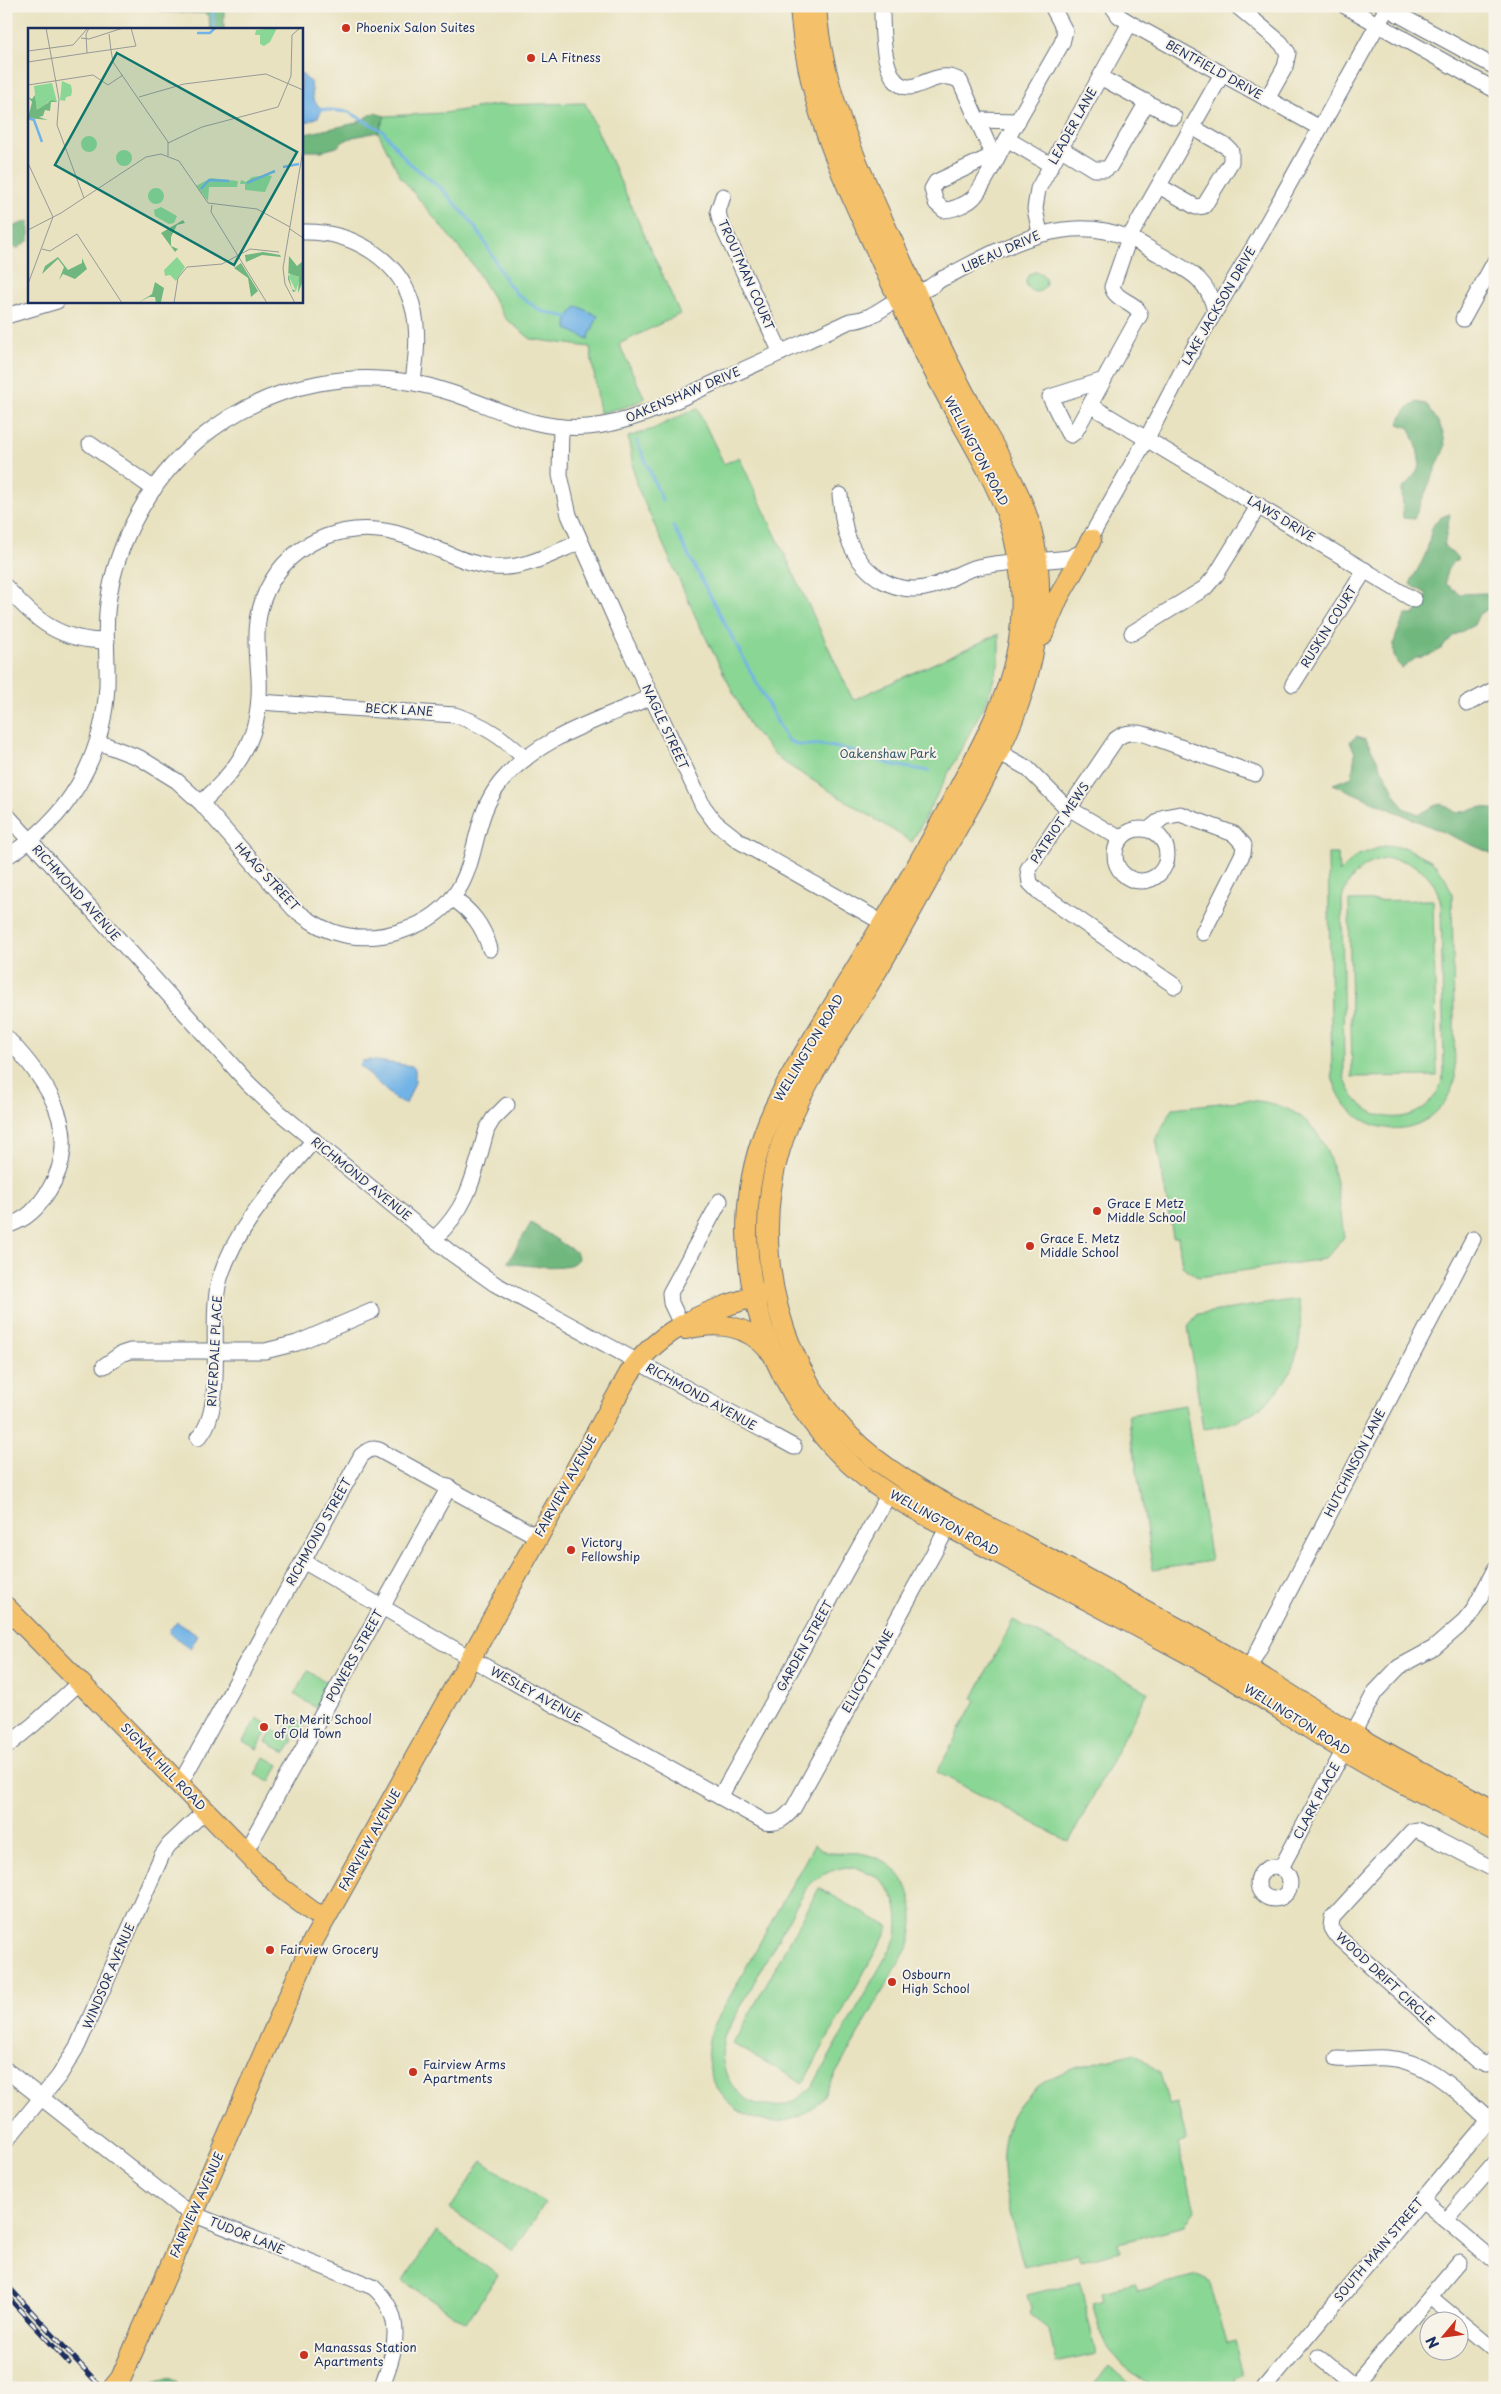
<svg xmlns="http://www.w3.org/2000/svg" width="1501" height="2394" font-family="'Playpen Sans',sans-serif">
<style>
.green{fill:#8ad694;stroke:#528279;fill-rule:evenodd}
.forest{fill:#6fb77e;stroke:#45736e}
.water{fill:#71b3e6;stroke:#4671a2}
.lines{fill:none;stroke-linecap:round;stroke-linejoin:round}
.stream{stroke:#71b3e6;stroke-width:3}
.minor-casing{stroke:#636e80;stroke-width:17}
.major-casing{stroke:#636e80;stroke-width:22}
.minor{stroke:#fff;stroke-width:15}
.major{stroke:#f4c16a;stroke-width:20}
.rail-casing{stroke:#1b2f5e;stroke-width:5}
.rail{stroke:#f7f3e8;stroke-width:3;stroke-dasharray:9;stroke-linecap:butt}
.poi-dot{fill:#c8321e;stroke:#f7f3e8;stroke-width:2}
.labels{text-anchor:middle;stroke-width:4;stroke-linejoin:round;paint-order:stroke}
.poi-label{font-size:12px;fill:#1b2f5e;stroke:#f7f3e8;text-anchor:start}
.street-label{font-size:12px;fill:#1b2f5e;stroke:#f7f3e8}
.park-label{font-size:12px;fill:#37596c;stroke:#f7f3e8}
.inset-river{fill:none;stroke:#71b3e6;stroke-width:2.5}
.inset-road{fill:none;stroke:#969a99;stroke-width:1}
.view{fill:#0f766e;fill-opacity:0.15;stroke:#0f766e;stroke-width:2.5}
.inset-edge{fill:none;stroke:#1b2f5e;stroke-width:2.5}
</style>
<rect width="100%" height="100%" fill="#f7f3e8"/>
<filter id="ink" filterUnits="userSpaceOnUse"><feTurbulence type="fractalNoise" baseFrequency=".02" numOctaves="2"/><feDisplacementMap in="SourceGraphic" scale="10" xChannelSelector="R" yChannelSelector="G"/><feConvolveMatrix kernelMatrix="1 2 1 2 8 2 1 2 1" color-interpolation-filters="sRGB"/></filter>
<filter id="wash" filterUnits="userSpaceOnUse"><feTurbulence type="fractalNoise" baseFrequency=".0096" numOctaves="4" result="noise"/><feDisplacementMap in="SourceGraphic" scale="20" xChannelSelector="R" yChannelSelector="G"/><feGaussianBlur stdDeviation="1.12" result="paint"/><feColorMatrix in="noise" values="0 0 0 0 0 0 0 0 0 0 0 0 0 0 0 0 0 1.4 0 .05"/><feComposite in="paint" operator="in"/></filter>
<g filter="url(#wash)">
<rect width="100%" height="100%" fill="#e8e2c0"/>
<!-- green -->
<g class="green">
<path d="M585,103L680,314L619,344L645,399L625,407L600,413L590,347L531,339L505,318L473,265L400,176L378,132L385,116L444,113L495,105Z"/>
<circle cx="1036" cy="282" r="10"/>
<path d="M697,408L724,464L739,457L853,700L999,634V662L988,698L912,842L780,760L751,728L698,622L636,484L628,437L653,429Z"/>
<path d="M1384,846L1404,847L1431,860L1444,875L1452,894L1455,1080C1435,1148 1347,1143 1332,1075L1328,854H1338L1339,873L1356,856ZM1384,859C1414,858 1435,874 1441,904L1444,1072C1434,1131 1359,1133 1344,1075L1342,899C1348,877 1362,864 1384,859Z"/>
<path d="M1433,900L1437,1076L1352,1077L1349,901Z"/>
<path d="M1247,1100C1332,1105 1335,1170 1344,1237L1325,1259L1199,1277L1182,1266L1178,1237H1173L1156,1138L1173,1108Z"/>
<path d="M1298,1299C1311,1366 1272,1421 1203,1429L1188,1326L1198,1314Z"/>
<path d="M1185,1405L1211,1561L1153,1570L1128,1415Z"/>
<path d="M1013,1620L1148,1692L1069,1842L937,1772L976,1700L973,1698Z"/>
<path d="M308,1671L330,1684L316,1708L294,1694Z"/>
<path d="M292,1717L305,1724L297,1739L284,1732Z"/>
<path d="M257,1718L270,1726L257,1749L243,1741Z"/>
<path d="M273,1729L294,1740L286,1753L266,1742Z"/>
<path d="M265,1757L279,1765L270,1782L255,1774Z"/>
<path d="M814,1845C818,1847 825,1853 831,1853C842,1854 853,1851 865,1854C909,1865 920,1906 909,1945L822,2098C773,2157 685,2096 713,2027ZM846,1867C887,1871 902,1898 897,1937L812,2087C772,2131 711,2094 724,2037L805,1890C817,1876 828,1871 846,1867Z"/>
<path d="M819,1888L889,1927L803,2083L733,2044Z"/>
<path d="M1135,2053L1160,2073L1169,2105L1177,2103L1187,2141L1178,2144L1195,2209L1185,2226L1118,2243L1120,2251L1081,2261L1079,2253L1024,2267C1007,2200 974,2117 1055,2076C1079,2064 1109,2060 1135,2053Z"/>
<path d="M482,2161L545,2203L513,2251L450,2209Z"/>
<path d="M436,2232L498,2275L466,2323L403,2281Z"/>
<path d="M1197,2276L1210,2283L1226,2343L1234,2341L1243,2374L1234,2377L1237,2388H1157L1145,2382L1124,2366L1109,2349L1099,2328L1092,2302L1104,2299L1102,2291L1135,2283L1138,2291Z"/>
<path d="M1080,2282L1096,2354L1056,2363L1049,2329L1029,2313L1031,2308L1027,2295Z"/>
<path d="M1109,2366L1134,2388H1090Z"/>
</g>
<!-- forest -->
<g class="forest">
<path d="M156,6H224V29H210L209,16L204,13L161,12Z"/>
<path d="M374,113L385,116L378,132L353,137L344,141L337,147L322,151H301V135L356,123Z"/>
<path d="M29,221V240L18,248L6,245V229Z"/>
<path d="M1416,402L1426,404C1436,418 1445,430 1445,447L1414,519L1403,518L1402,489L1412,479L1420,466L1417,447L1410,428L1399,424C1402,413 1406,408 1416,402Z"/>
<path d="M1450,514L1444,546L1459,559C1448,565 1445,571 1446,584L1460,594L1486,593L1495,596V610H1486L1479,614L1474,625L1453,636L1442,648L1431,655L1416,658L1402,668C1385,653 1397,632 1406,615H1414L1427,594L1410,584C1414,574 1421,565 1425,555C1433,537 1426,520 1450,514Z"/>
<path d="M1357,736L1366,739L1403,808L1419,814L1441,803L1457,813L1483,807L1495,810V855L1333,784L1352,777L1355,753L1350,741Z"/>
<path d="M531,1223L577,1253L578,1259C576,1261 574,1263 572,1264C563,1269 517,1266 508,1262Z"/>
<path d="M167,2378L174,2379L183,2388H152L153,2383Z"/>
</g>
<!-- water -->
<g class="water">
<path d="M301,73L311,83L313,99L322,110L318,117L301,125Z"/>
<path d="M577,306L598,316L588,339L567,329L568,317Z"/>
<path d="M369,1060L412,1066L415,1069V1082L406,1104L395,1099L360,1066L362,1061Z"/>
<path d="M177,1622L198,1636L190,1648L169,1633L170,1629Z"/>
</g>
<g class="lines">
<!-- stream -->
<g class="stream">
<path d="M212,6L214,29"/>
<path d="M319,109L349,112L383,131L407,161L442,189L468,218L483,239L506,281L518,295L541,311L572,318"/>
<path d="M637,441L662,500"/>
<path d="M673,526L787,740L799,745H823L850,750L893,765L929,771"/>
</g>
</g>
</g>
<g filter="url(#ink)">
<g class="lines">
<defs>
<g id="minor">
<path d="M882,6C882,26 881,96 915,86C930,81 944,71 960,81L995,160"/>
<path d="M1112,6L1119,16L1130,23L1320,128"/>
<path d="M1237,6L1281,43L1288,53L1285,67L1267,99"/>
<path d="M1345,6L1495,90"/>
<path d="M1383,6L1495,67"/>
<path d="M1100,77L1174,117"/>
<path d="M978,120L1018,121"/>
<path d="M1007,139L1051,165"/>
<path d="M1060,148L1094,169H1106L1110,166L1147,102"/>
<path d="M1000,152L936,182L932,189L936,203L944,210C952,210 967,204 973,198C982,190 1000,151 1007,139L1062,43L1065,31L1053,8L1056,6"/>
<path d="M1159,186L1196,207L1204,206L1231,162V151L1227,147L1192,127"/>
<path d="M723,196L718,211L720,221L781,353"/>
<path d="M301,232C352,230 403,260 414,312C419,335 416,359 413,381"/>
<path d="M1040,233L1035,209L1038,189L1130,23"/>
<path d="M6,316L57,301"/>
<path d="M1463,319L1495,261"/>
<path d="M1104,380L1050,397L1068,433L1071,435L1075,432L1138,318L1140,315C1137,301 1116,302 1112,287L1129,238L1222,74"/>
<path d="M1090,405L1414,600"/>
<path d="M561,427L560,475L569,515L621,632L703,806L715,822L739,841L892,928"/>
<path d="M90,444L154,489"/>
<path d="M840,495C842,511 843,528 850,543C864,576 897,597 933,586C947,582 959,572 974,568C1005,560 1038,562 1069,558L1082,552L1147,438L1197,342L1260,236L1388,6"/>
<path d="M6,587C36,621 60,641 107,641"/>
<path d="M1132,633L1205,588L1216,575L1259,505"/>
<path d="M1293,684L1365,570"/>
<path d="M259,702L455,715C483,724 505,738 525,759"/>
<path d="M1467,704L1495,689"/>
<path d="M98,742L140,758L177,781L201,803L294,909C306,918 318,927 333,932C375,946 433,929 458,890C479,856 473,816 501,782C538,737 599,720 651,697"/>
<path d="M990,747L1027,768L1065,806L1121,839"/>
<path d="M201,803C241,767 262,734 259,678C257,647 253,619 267,590C292,538 352,518 405,536C435,546 462,564 494,567C524,570 553,553 580,542"/>
<path d="M6,814L248,1083L274,1108L451,1253L495,1284L794,1447"/>
<circle cx="1141" cy="855" r="26"/>
<path d="M1148,830L1164,817L1180,814L1234,834L1244,845L1243,853L1203,933"/>
<path d="M6,857C69,819 103,758 107,686C108,659 104,631 108,603C116,542 150,481 197,441C268,381 365,363 452,393C500,409 535,431 588,427C634,423 674,401 716,382C761,362 806,341 850,321C872,320 883,306 901,298C911,293 921,292 930,287C935,284 940,279 946,277C1002,248 1064,211 1129,238C1140,242 1149,249 1159,254C1187,271 1207,276 1215,311"/>
<path d="M452,898C472,911 483,926 490,949"/>
<path d="M1175,986L1039,892L1030,883L1028,869L1116,739C1126,731 1135,732 1147,735L1255,774"/>
<path d="M6,1037C46,1079 85,1132 49,1190C38,1208 27,1220 6,1226"/>
<path d="M434,1239C470,1206 474,1174 487,1129L493,1119L507,1105"/>
<path d="M681,1324L671,1303L670,1293L720,1201"/>
<path d="M104,1366L121,1354L130,1351H265L297,1343L372,1311"/>
<path d="M198,1438C228,1409 207,1320 220,1278C237,1224 278,1183 314,1140"/>
<path d="M303,1561L470,1658L765,1822C778,1824 784,1819 793,1809L953,1518"/>
<path d="M1240,1672L1249,1668L1473,1239"/>
<path d="M6,1747L34,1724L80,1682"/>
<path d="M180,1784L361,1456C367,1451 371,1447 379,1450L538,1537"/>
<path d="M720,1797L889,1494"/>
<path d="M246,1851L449,1487"/>
<circle cx="1274" cy="1883" r="16"/>
<path d="M1281,1868L1375,1692L1399,1667L1434,1648L1464,1622L1473,1611L1495,1569"/>
<path d="M1495,1870L1428,1835L1417,1830L1412,1831L1332,1918L1331,1928L1334,1933L1477,2061L1486,2065L1495,2058"/>
<path d="M1337,2059C1353,2060 1370,2057 1386,2058C1429,2060 1459,2094 1489,2120"/>
<path d="M6,2070L179,2206L193,2214L373,2287C407,2317 395,2352 381,2388"/>
<path d="M6,2141L59,2076L78,2045L162,1855L169,1845L206,1810"/>
<path d="M1422,2200L1495,2261"/>
<path d="M1446,2220L1495,2163"/>
<path d="M1430,2297L1495,2351"/>
<path d="M1319,2357L1356,2388"/>
<path d="M1354,2386L1459,2262"/>
<path d="M1264,2388L1495,2113"/>
</g>
<g id="major">
<path d="M800,6C806,95 835,162 872,241C893,287 914,334 938,379C981,464 1028,516 1021,619C1018,680 990,730 962,783C915,874 861,960 808,1047C789,1078 772,1108 761,1142C721,1263 770,1403 869,1480C903,1506 943,1523 981,1544C1051,1581 1120,1617 1189,1654C1241,1682 1289,1716 1339,1747C1389,1778 1443,1804 1495,1831"/>
<path d="M816,6C822,93 859,169 895,247C919,300 942,353 970,404C1007,473 1041,515 1039,598C1037,697 989,771 942,855C912,909 883,964 849,1016C822,1058 794,1101 780,1149C748,1252 781,1376 861,1447C908,1488 965,1514 1020,1543C1074,1572 1129,1602 1183,1631C1242,1662 1295,1699 1352,1733C1399,1761 1447,1785 1495,1811"/>
<path d="M1042,636L1058,598L1091,540"/>
<path d="M685,1329C718,1321 747,1324 770,1351"/>
<path d="M6,1607L281,1888L313,1912L326,1917"/>
<path d="M113,2388L121,2378L313,1941L629,1374C662,1325 712,1309 766,1293"/>
</g>
</defs>
<!-- minor casing -->
<use href="#minor" class="minor-casing"/>
<!-- major casing -->
<use href="#major" class="major-casing"/>
<!-- minor -->
<use href="#minor" class="minor"/>
<!-- major -->
<use href="#major" class="major"/>
<defs>
<g id="rail">
<path d="M6,2284L102,2388"/>
<path d="M6,2295L69,2363"/>
</g>
</defs>
<!-- rail casing -->
<use href="#rail" class="rail-casing"/>
<!-- rail -->
<use href="#rail" class="rail"/>
</g>
</g>
<!-- markers -->
<g class="poi-dot">
<circle cx="346" cy="28" r="5"/>
<circle cx="531" cy="58" r="5"/>
<circle cx="1097" cy="1211" r="5"/>
<circle cx="1030" cy="1246" r="5"/>
<circle cx="571" cy="1550" r="5"/>
<circle cx="264" cy="1727" r="5"/>
<circle cx="270" cy="1950" r="5"/>
<circle cx="892" cy="1982" r="5"/>
<circle cx="413" cy="2072" r="5"/>
<circle cx="304" cy="2355" r="5"/>
</g>
<g class="labels">
<!-- poi labels -->
<g class="poi-label">
<text x="356" y="32">Phoenix Salon Suites</text>
<text x="541" y="62">LA Fitness</text>
<text x="1107" y="1208">Grace E Metz<tspan x="1107" dy="14">Middle School</tspan></text>
<text x="1040" y="1243">Grace E. Metz<tspan x="1040" dy="14">Middle School</tspan></text>
<text x="581" y="1547">Victory<tspan x="581" dy="14">Fellowship</tspan></text>
<text x="274" y="1724">The Merit School<tspan x="274" dy="14">of Old Town</tspan></text>
<text x="280" y="1954">Fairview Grocery</text>
<text x="902" y="1979">Osbourn<tspan x="902" dy="14">High School</tspan></text>
<text x="423" y="2069">Fairview Arms<tspan x="423" dy="14">Apartments</tspan></text>
<text x="314" y="2352">Manassas Station<tspan x="314" dy="14">Apartments</tspan></text>
</g>
<!-- street labels -->
<g class="street-label">
<text transform="translate(1214 70) rotate(29)" y="4">BENTFIELD DRIVE</text>
<text transform="translate(1073 126) rotate(-61)" y="4">LEADER LANE</text>
<text transform="translate(1001 252) rotate(-24)" y="4">LIBEAU DRIVE</text>
<text transform="translate(746 275) rotate(66)" y="4">TROUTMAN COURT</text>
<text transform="translate(1219 306) rotate(-60)" y="4">LAKE JACKSON DRIVE</text>
<text transform="translate(683 395) rotate(-23)" y="4">OAKENSHAW DRIVE</text>
<text transform="translate(976 451) rotate(62)" y="4">WELLINGTON ROAD</text>
<text transform="translate(1281 519) rotate(31)" y="4">LAWS DRIVE</text>
<text transform="translate(1329 627) rotate(-58)" y="4">RUSKIN COURT</text>
<text transform="translate(399 710) rotate(3)" y="4">BECK LANE</text>
<text transform="translate(665 727) rotate(65)" y="4">NAGLE STREET</text>
<text transform="translate(1060 823) rotate(-56)" y="4">PATRIOT MEWS</text>
<text transform="translate(267 877) rotate(47)" y="4">HAAG STREET</text>
<text transform="translate(76 893) rotate(48)" y="4">RICHMOND AVENUE</text>
<text transform="translate(809 1048) rotate(-59)" y="4">WELLINGTON ROAD</text>
<text transform="translate(361 1179) rotate(39)" y="4">RICHMOND AVENUE</text>
<text transform="translate(215 1351) rotate(-87)" y="4">RIVERDALE PLACE</text>
<text transform="translate(701 1397) rotate(29)" y="4">RICHMOND AVENUE</text>
<text transform="translate(1355 1463) rotate(-63)" y="4">HUTCHINSON LANE</text>
<text transform="translate(566 1486) rotate(-61)" y="4">FAIRVIEW AVENUE</text>
<text transform="translate(944 1523) rotate(29)" y="4">WELLINGTON ROAD</text>
<text transform="translate(319 1532) rotate(-61)" y="4">RICHMOND STREET</text>
<text transform="translate(805 1646) rotate(-61)" y="4">GARDEN STREET</text>
<text transform="translate(355 1656) rotate(-61)" y="4">POWERS STREET</text>
<text transform="translate(868 1671) rotate(-61)" y="4">ELLICOTT LANE</text>
<text transform="translate(536 1695) rotate(29)" y="4">WESLEY AVENUE</text>
<text transform="translate(1297 1720) rotate(32)" y="4">WELLINGTON ROAD</text>
<text transform="translate(163 1767) rotate(46)" y="4">SIGNAL HILL ROAD</text>
<text transform="translate(1317 1801) rotate(-62)" y="4">CLARK PLACE</text>
<text transform="translate(370 1840) rotate(-61)" y="4">FAIRVIEW AVENUE</text>
<text transform="translate(109 1976) rotate(-67)" y="4">WINDSOR AVENUE</text>
<text transform="translate(1385 1979) rotate(43)" y="4">WOOD DRIFT CIRCLE</text>
<text transform="translate(197 2205) rotate(-66)" y="4">FAIRVIEW AVENUE</text>
<text transform="translate(247 2236) rotate(22)" y="4">TUDOR LANE</text>
<text transform="translate(1379 2250) rotate(-50)" y="4">SOUTH MAIN STREET</text>
</g>
<!-- park labels -->
<g class="park-label">
<text x="888" y="758">Oakenshaw Park</text>
</g>
</g>
<!-- overview -->
<g transform="translate(28 28)">
<rect width="275" height="275" fill="#e8e2c0"/>
<path d="M249,0L242,14L236,18L232,16V7H227L228,2ZM34,53L43,57L44,63L43,68L38,69L37,73L32,72ZM24,55L29,74H20L9,83L6,58ZM53 116a8 8 0 1 1 16 0a8 8 0 1 1-16 0ZM88 130a8 8 0 1 1 16 0a8 8 0 1 1-16 0ZM239,147L244,148L237,164L217,162V156H212L213,152L218,154L224,149ZM183,150L210,153L209,159H181L180,173L168,158ZM120 168a8 8 0 1 1 16 0a8 8 0 1 1-16 0ZM133,179L149,188L146,195L141,196L127,188L126,182ZM149,229L157,239L148,253L142,247L137,248L136,242ZM262,245L272,250L268,263L261,249Z" fill="#8ad694"/>
<path d="M7,67L9,82L24,72L29,74H23L22,83L17,82L15,88L11,89L20,92L0,90L4,74L0,69L4,71ZM155,192L157,195L149,197L143,209V218L150,221L147,224L133,205ZM235,224L252,227L253,229L234,227L218,234L217,227ZM261,228L269,238L275,233V253L270,265L271,249L260,245L264,261L268,263L265,264L260,251ZM30,229L40,242L54,235V230L59,241L47,251L35,246L31,252L36,239L30,231L14,246L17,238ZM213,235L230,263L223,269L220,250L206,240ZM127,254L136,260L133,274L128,275L127,269H121L110,275L124,266Z" fill="#6fb77e"/>
<path class="inset-river" d="M169,5H182L187,0M0,90L6,92L14,114M255,139L271,136M219,155L247,143M173,161L181,152L201,153"/>
<path class="inset-road" d="M18,0L31,71L29,97L56,170M81,6L83,22M53,10L61,11L95,0M83,22L85,34L140,114V128M0,23L45,17L59,1M59,25L108,18L103,0M0,34L59,25L58,6L61,0M0,57L65,47L80,57L95,47M111,69L156,56L238,46L275,62M140,115L174,99L250,79L263,48L264,7L272,0M0,135L25,189L0,256M184,177L183,184L239,275M262,201L275,210M0,202L33,185L118,129L133,126L151,133L180,175L229,181L262,199M14,221L22,223L49,206L94,275M146,275L150,250L159,239L194,236L222,221L251,224M267,275L257,256L255,240L275,122"/>
<path class="view" d="M89,25L269,124L206,237L27,137Z"/>
<rect width="275" height="275" class="inset-edge"/>
</g>
<!-- margin -->
<rect width="1501" height="2394" fill="none" stroke="#f7f3e8" stroke-width="25"/>
<!-- north arrow -->
<g transform="translate(1444 2336) rotate(241)"><circle r="24" fill="#f7f3e8" stroke="#9fa5b1"/>
<path d="M0-4L9 19L0 12L-9 19Z" fill="#c8321e"/>
<text y="-8" font-size="14" font-weight="bold" text-anchor="middle" fill="#1b2f5e">N</text>
</g>
</svg>
